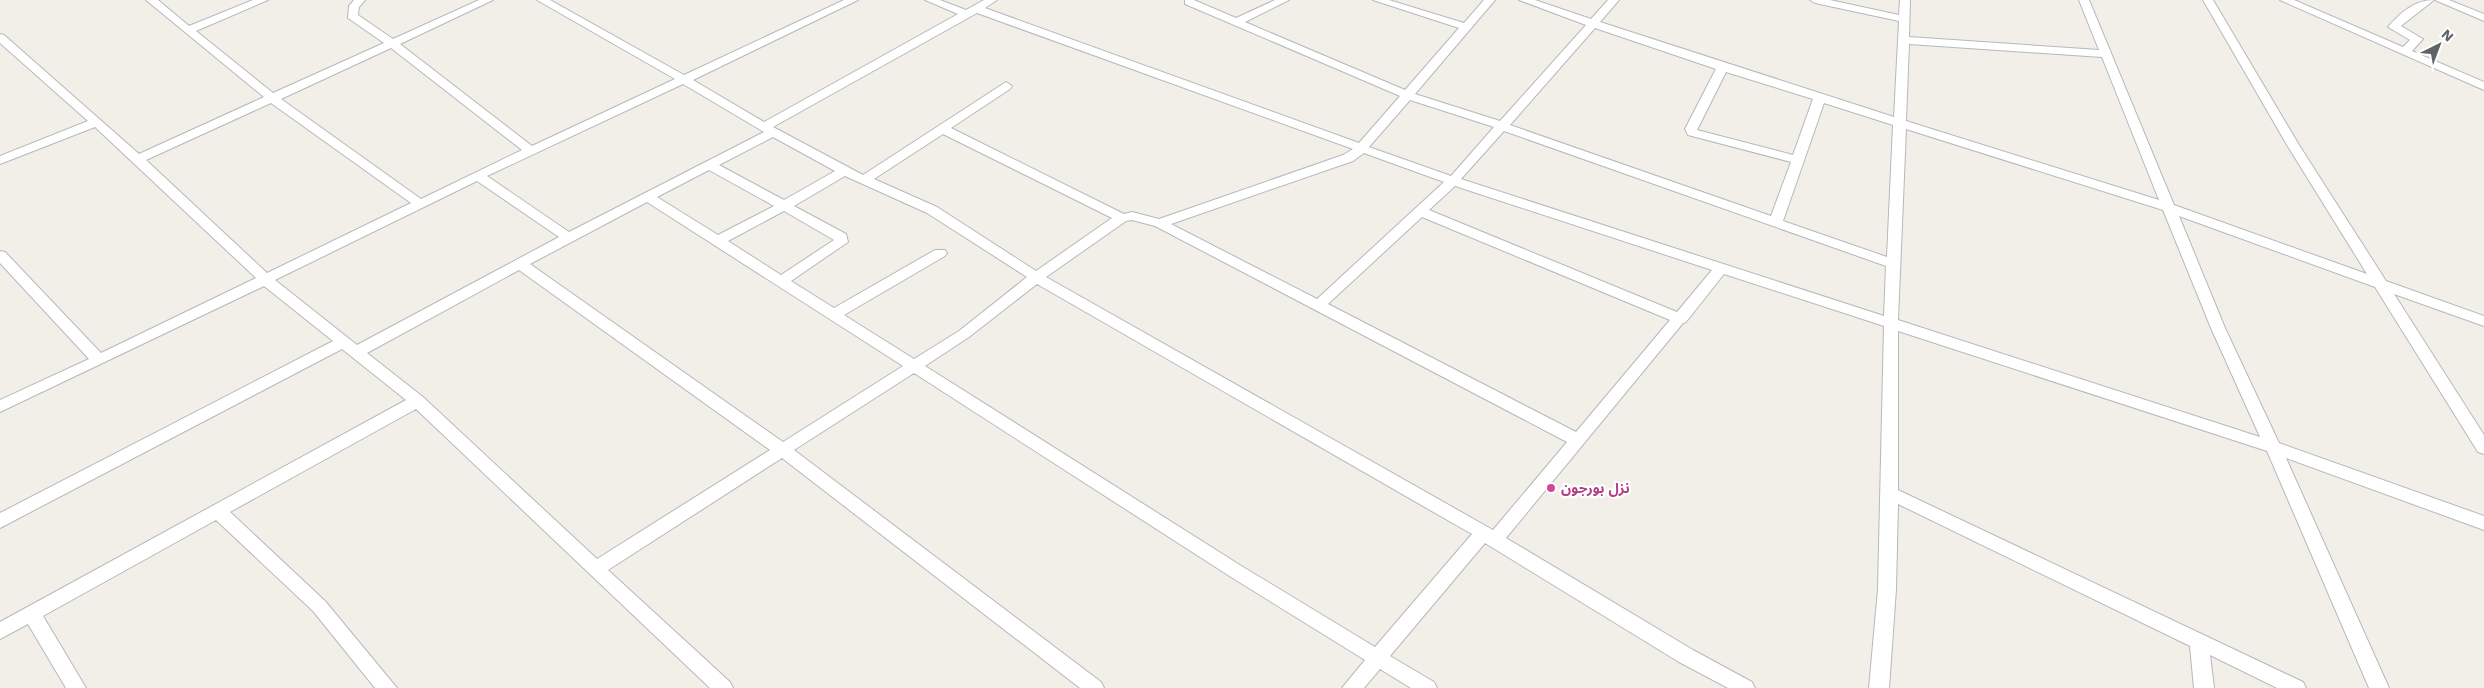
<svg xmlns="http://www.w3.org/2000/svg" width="2484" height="688" font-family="'Work Sans','Noto Sans Arabic',sans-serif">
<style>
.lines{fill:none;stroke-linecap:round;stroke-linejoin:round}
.street-casing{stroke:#b5b8bc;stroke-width:2}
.street{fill:#fff;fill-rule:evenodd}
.hotel-dot{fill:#d1479c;stroke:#fff;stroke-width:2}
.labels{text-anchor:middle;stroke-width:4.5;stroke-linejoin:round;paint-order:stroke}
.hotel-label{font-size:14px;font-weight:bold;fill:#b23c85;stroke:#fff;text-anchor:start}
</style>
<rect width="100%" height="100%" fill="#f1efe8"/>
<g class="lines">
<defs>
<g id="street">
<path d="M146,0H158L189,26L253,0H268L196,31L273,93L384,43L348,18L349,6L354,0H365L359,7L358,15L393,39L479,0H493L400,44L532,146L675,79L537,0H550L684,75L844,0H858L693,80L764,122L958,14L925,0H940L966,10L984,0H997L985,8L1359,143L1400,96L1185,4V0H1194L1236,18L1275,0H1289L1245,22L1405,90L1459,28L1373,0H1389L1464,23L1484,0H1495L1415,94L1500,121L1586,25L1519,0H1535L1591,19L1608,0H1619L1600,22L1894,117L1899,21L1815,3L1810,0H1830L1899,15L1900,0H1910L1909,37L2099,50L2079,0H2089L2174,205L2367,274L2287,145L2203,0H2213L2299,145L2386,281L2484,316V326L2394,294L2484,435V454L2478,452L2375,287L2179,216L2225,328L2279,443L2484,516V530L2286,458L2389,688H2369L2267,451L1898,331V490L2303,682L2306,688H2277L2210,655L2214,688H2194L2190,646L1898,504L1896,589L1889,688H1869L1878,589L1884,326L1724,274L1686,322L1683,323L1506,538L1693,650L1752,682L1755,688H1728L1679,662L1485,543L1390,656L1434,682L1437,688H1411L1380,669L1364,688H1342L1365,660L1231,577L914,373L794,450L1101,682L1104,688H1080L782,458L608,570L730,682L733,688H710L416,409L230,512L325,601L397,688H375L313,611L216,520L43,616L86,688H66L28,624L0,639V622L406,400L342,349L0,528V513L333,341L264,286L0,412V400L89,359L0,263V251L5,252L101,353L256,278L95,127L0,164V156L88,121L0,43V34L4,35L139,154L264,97ZM977,13L1353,149L1343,155L1159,219L1132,212L1124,214L951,128L1010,89L1012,86L1006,82L863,175L773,127ZM1595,28L1716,69L1685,129L1688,135L1791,162L1771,216L1510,125ZM1909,44L2102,57L2159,200L1906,121ZM391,48L522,150L421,199L281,99ZM1726,72L1813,99L1793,155L1697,130ZM683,84L764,132L569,232L487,176ZM1410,100L1494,127L1451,176L1369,147ZM271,103L411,203L267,273L146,160ZM1824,103L1893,125L1887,257L1783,221ZM1906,129L2163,210L2211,328L2260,437L1898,320ZM1504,131L1886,266L1884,316L1461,179ZM943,134L1112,218L1036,271L937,207L874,179ZM773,137L835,171L784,200L719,165ZM1364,153L1444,182L1317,299L1171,224L1353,161ZM709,170L774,206L718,235L657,197ZM845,176L927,213L1027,277L959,331L914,359L844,315L945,256L947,253L945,250H935L834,308L791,281L848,242L846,234L794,206ZM477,181L559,237L357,345L275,280ZM1455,186L1712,270L1677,312L1429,210ZM647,202L903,366L783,442L530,264ZM784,211L834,240L781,275L728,241ZM1422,217L1670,320L1576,432L1328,304ZM1132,220L1155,226L1567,442L1493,530L1046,277L1126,221ZM519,270L770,450L597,559L423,397L367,353ZM1037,284L1456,525L1472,534L1375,647L1243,567L925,366L969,337Z"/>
<path d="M2280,0H2294L2403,47L2410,40L2388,27C2401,12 2415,0 2434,0L2401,26L2423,39L2412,51L2484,82V90Z"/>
<path d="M2435,0H2449L2484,14V21Z"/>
</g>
</defs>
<!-- street casing -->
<use href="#street" class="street-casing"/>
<!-- street -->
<use href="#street" class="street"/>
</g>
<!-- markers -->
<circle class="hotel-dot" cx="1551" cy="488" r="5"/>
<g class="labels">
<!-- hotel labels -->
<g class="hotel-label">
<text x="1561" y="493">نزل بورجون</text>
</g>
</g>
<!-- north arrow -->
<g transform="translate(2439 45) rotate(42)" stroke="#ffffff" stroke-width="4" paint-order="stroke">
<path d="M0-4L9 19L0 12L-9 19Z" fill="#5f6368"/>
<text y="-8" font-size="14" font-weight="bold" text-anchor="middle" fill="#5f6368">N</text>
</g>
</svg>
